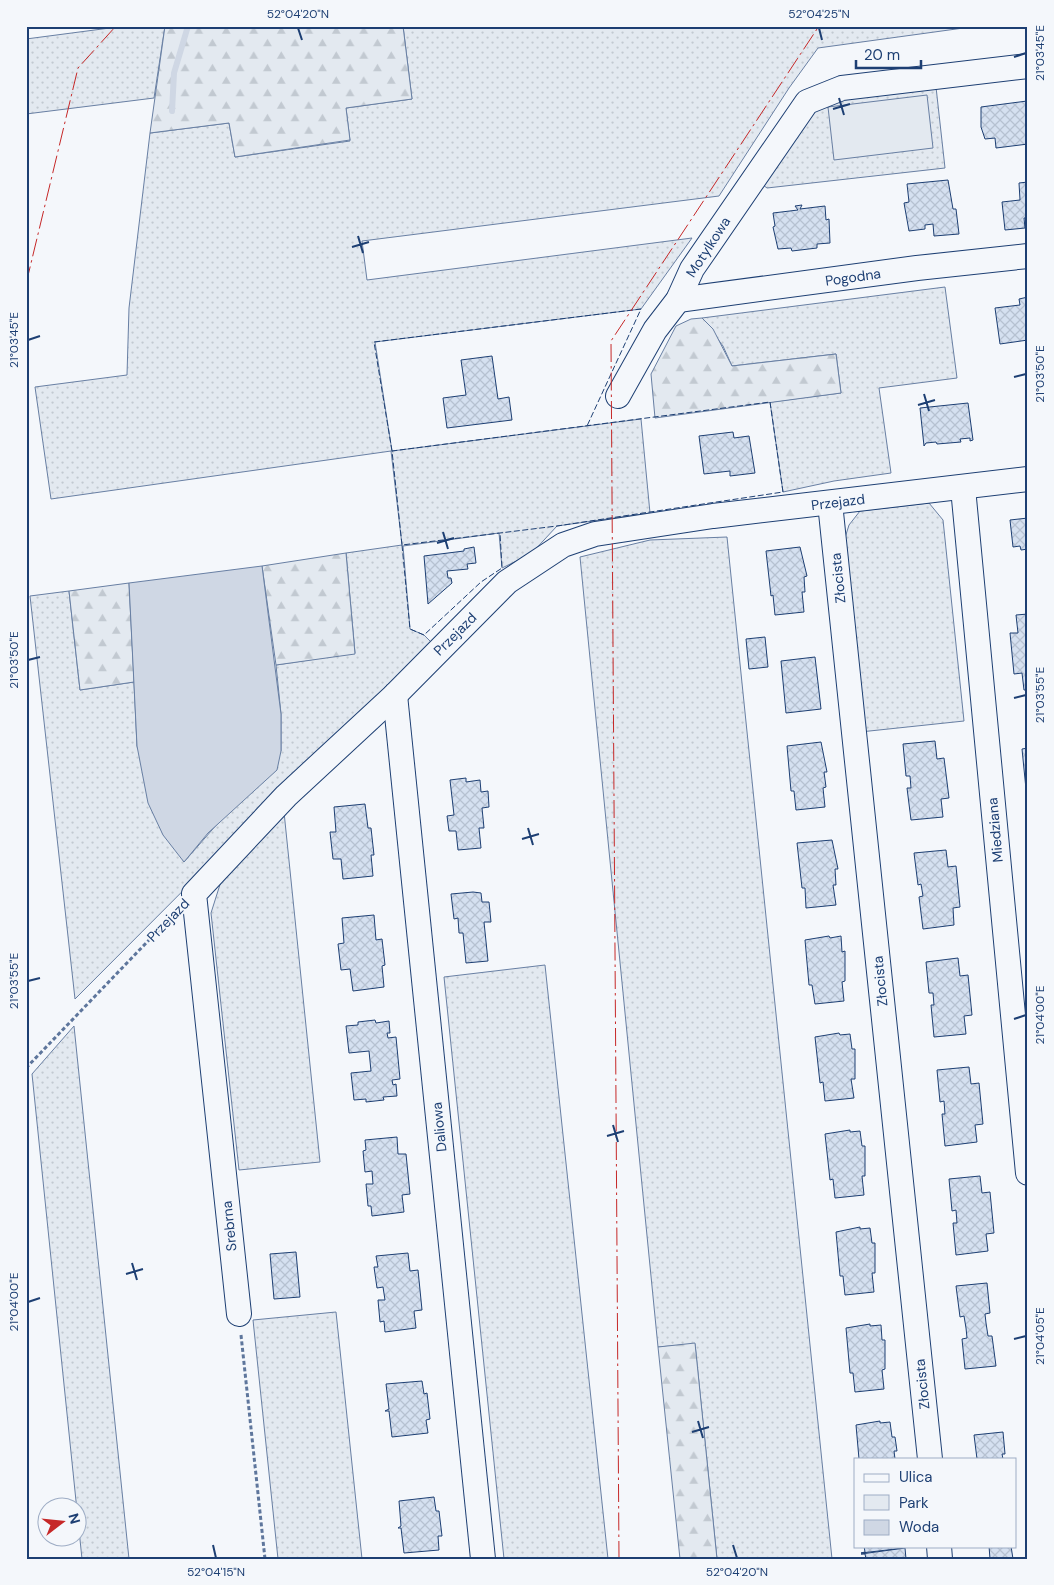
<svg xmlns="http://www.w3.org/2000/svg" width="1054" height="1585" font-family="'DM Sans',sans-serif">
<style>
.grass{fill:url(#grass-dots);stroke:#687fa3}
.forest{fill:url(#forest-firs);stroke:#687fa3}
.park{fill:#e3e9f0;stroke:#687fa3}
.water{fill:#cfd7e4;stroke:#687fa3}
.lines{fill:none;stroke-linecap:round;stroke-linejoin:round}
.stream{stroke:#cfd7e4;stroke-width:6}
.building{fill:url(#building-cross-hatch);stroke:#1d3f73}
.minor-casing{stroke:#1d3f73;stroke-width:26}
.path{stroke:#5e769c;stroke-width:3;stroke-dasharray:4 2.5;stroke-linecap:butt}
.minor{stroke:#f4f7fb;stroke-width:24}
.fence{stroke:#1d3f73;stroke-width:1;stroke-dasharray:6 2.5;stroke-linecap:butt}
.power{stroke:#c62828;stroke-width:1;stroke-dasharray:18 4 2.5 4;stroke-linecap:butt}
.ticks{fill:none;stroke:#1d3f73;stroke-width:2}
.labels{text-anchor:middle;stroke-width:4;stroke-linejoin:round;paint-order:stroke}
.street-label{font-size:14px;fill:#1d3f73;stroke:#f4f7fb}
.neatline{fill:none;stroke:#1d3f73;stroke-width:2}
.ticks-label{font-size:12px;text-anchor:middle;fill:#1d3f73}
</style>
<defs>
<pattern id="grass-dots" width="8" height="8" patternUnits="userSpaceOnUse" patternTransform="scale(1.25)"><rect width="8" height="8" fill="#e3e9f0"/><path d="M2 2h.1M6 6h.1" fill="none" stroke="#c2c9d1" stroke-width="1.8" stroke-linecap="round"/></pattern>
<pattern id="forest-firs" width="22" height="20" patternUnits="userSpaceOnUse" patternTransform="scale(1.25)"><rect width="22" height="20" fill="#e3e9f0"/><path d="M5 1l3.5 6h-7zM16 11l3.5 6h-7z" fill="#c2c9d1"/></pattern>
<pattern id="building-cross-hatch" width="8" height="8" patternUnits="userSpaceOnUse" patternTransform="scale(1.25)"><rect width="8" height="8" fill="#d5e0f0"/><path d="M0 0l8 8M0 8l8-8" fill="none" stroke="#b6c1d1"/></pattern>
</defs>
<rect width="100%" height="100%" fill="#f4f7fb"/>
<!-- grass -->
<g class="grass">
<path d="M125,26H165L154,98L26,114V39Z"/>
<path d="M403,26H978L818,48L789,88L719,196L362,241L367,280L692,238L641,309L375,342L392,451L641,419L650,513L557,526L531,554L502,568L499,533L403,546L410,629L424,635L431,642L75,999L30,596L69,591L80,690L134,682L137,746L184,862L281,751V714L276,665L355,653L346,553L402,545L391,451L51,499L35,387L127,375L129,308L150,133L229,123L235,157L350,141L346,108L412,99Z"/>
<path d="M936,87L945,168L767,188L759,182L804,121L825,104L848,94Z"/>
<path d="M945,287L957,378L879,388L891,473L834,481L783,492L770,402L841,393L836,354L732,366L723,346L702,318Z"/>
<path d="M929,503L943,520L964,721L860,732L844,541L849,525L860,511Z"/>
<path d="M727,537L832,1559H717L695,1344L658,1347L580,557L650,540Z"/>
<path d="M284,812L320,1162L239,1170L211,913L223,875Z"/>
<path d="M545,965L608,1559H504L444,977Z"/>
<path d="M74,1026L129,1559H82L32,1074Z"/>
<path d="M336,1312L362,1559H278L253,1320Z"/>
</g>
<!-- forest -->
<g class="forest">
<path d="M165,26H403L412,99L346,108L350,140L235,157L229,123L150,133Z"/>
<path d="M702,318L713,329L732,366L836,354L841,393L655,418L651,374L676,326L691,319Z"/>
<path d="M346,553L355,654L276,665L262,566Z"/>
<path d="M129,583L134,682L80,690L69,591Z"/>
<path d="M695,1343L717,1559H680L658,1347Z"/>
</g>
<!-- park -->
<path class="park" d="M927,95L933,148L834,160L828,107Z"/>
<!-- water -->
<path class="water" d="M262,566L281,714V751L277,770L208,833L184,862L163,835L148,803L137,746L129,583Z"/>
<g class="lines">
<!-- stream -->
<path class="stream" d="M172,111L174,73L188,26"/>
</g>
<!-- building -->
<g class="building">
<path d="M1027,101L1028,144L996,148L995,138L985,139L981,127V107Z"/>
<path d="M948,180L953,209H956L959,234L934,236L933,224L925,225V229L909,231L904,203L909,202L907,184Z"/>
<path d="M1028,182V218H1024L1025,228L1005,230L1002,202L1020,200L1019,183Z"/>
<path d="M802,205L800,209L825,206L826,220L829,219L830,243L817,244V248L792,251L791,248L778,249L773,227L775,226L773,213L798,210L795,206Z"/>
<path d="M1028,297V340L1000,344L995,308L1020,305L1019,299Z"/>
<path d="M492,356L498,399L509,397L512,420L447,428L443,398L466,395L461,360Z"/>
<path d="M968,403L973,440L970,441V438L960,439L961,442L937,444L936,442L926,443L924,446L920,408Z"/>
<path d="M733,432L734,438L749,436L755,473L730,476V471L704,474L699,436Z"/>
<path d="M1028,518V549L1021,550L1020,546L1013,547L1010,520Z"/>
<path d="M474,547L476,563L467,564L468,569L447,571L448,578H451L452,583L428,604L424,556L464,551V549Z"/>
<path d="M800,547L807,576L804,577L805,592H802L804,612L775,615L773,595L771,596L766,551Z"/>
<path d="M1028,614V690H1024L1022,673L1014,674L1010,633H1018L1016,615Z"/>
<path d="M765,637L768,667L749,669L746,639Z"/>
<path d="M815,657L821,709L786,713L781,661Z"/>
<path d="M935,741L937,759L944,758L949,798L941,799L943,817L911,820L907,788H911L910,776H906L903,744Z"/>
<path d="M821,742L827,772H824L826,787L823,788L825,807L796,810L794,791H791L787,746Z"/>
<path d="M1028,748V789H1026L1022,749Z"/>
<path d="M466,778V782L480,780L481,792L488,791L489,807L482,808L484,828H479L481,848L458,850L456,831H449L447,816L454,815L450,780Z"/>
<path d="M365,804L368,828H371L374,855H371L373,876L343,879L341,859H333L330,832H336L334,807Z"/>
<path d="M832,840L838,869H835L836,885H833L836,905L806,908L805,888H802L797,843Z"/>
<path d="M946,850L948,867L956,866L960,907L953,908L954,925L923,929L919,897L923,896L921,884L918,885L914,853Z"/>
<path d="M473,892L481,893L482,902H489L491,922H484L488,961L466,963L463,933H459L458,918L454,919L451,894Z"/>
<path d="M374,915L376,940L382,939L385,965L382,966L384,987L353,991L350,969L341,970L338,944L344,943L342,918Z"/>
<path d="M829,936L830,938L841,936L842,952L845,951V981L842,982L844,1001L815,1004L812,985H809L805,940Z"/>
<path d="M958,958L960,976L968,975L972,1015L964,1016L966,1034L934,1037L931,1005H934L933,993H929L926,962Z"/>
<path d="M375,1020L376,1023L389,1021L390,1033H387L388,1038L396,1037L400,1079L392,1080L393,1085L396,1084L397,1096L383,1097L384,1100L366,1102V1099L354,1100L351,1073L371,1071L369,1051L349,1053L346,1026L358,1025V1022Z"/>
<path d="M839,1033L840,1035L850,1034L852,1049H855V1079H851L854,1098L825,1101L823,1082L820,1083L815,1037Z"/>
<path d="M969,1067L971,1084L979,1083L983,1124L975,1125L977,1142L945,1146L942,1114H945L944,1101L940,1102L937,1070Z"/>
<path d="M850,1130V1132L860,1131L862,1146H865V1176H862L864,1195L835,1198L833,1179L830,1180L825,1134Z"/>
<path d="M397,1137L398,1154H406L410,1194L402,1195L404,1212L372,1216L371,1206H368L366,1184H373L372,1171L365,1172L363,1151L366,1150L365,1140Z"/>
<path d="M980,1176L982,1193L990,1192L994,1233L986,1234L988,1251L956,1255L953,1223H957L956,1210L952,1211L949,1179Z"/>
<path d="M860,1227V1229L870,1228L872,1243H875V1273H872L874,1292L845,1295L843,1276H840L836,1232Z"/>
<path d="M296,1252L300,1297L274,1299L270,1254Z"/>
<path d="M408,1253L410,1271L418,1270L422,1310L414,1311L416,1328L385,1332L384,1321L380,1322L378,1300H385L383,1287L377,1288L374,1267H378L376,1256Z"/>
<path d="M987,1283L990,1313L985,1314L986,1323L988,1336H992L996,1366L965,1369L962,1339L967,1338L966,1328L964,1316L960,1317L956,1286Z"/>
<path d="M870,1324V1326L881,1325L882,1340H885V1369L882,1370L884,1389L855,1392L853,1373H850L846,1328Z"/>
<path d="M422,1381L424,1394L427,1393L430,1419L426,1420L428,1433L392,1437L389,1411H385L389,1409L386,1384Z"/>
<path d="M880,1421V1423L890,1422L892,1437H895L897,1451H894L895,1459H859L856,1425Z"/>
<path d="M1003,1432L1005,1454H1002L1003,1459H977L974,1435Z"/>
<path d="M434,1497L436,1511H439L442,1536H438L439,1550L404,1553L401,1528H398L401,1526L399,1501Z"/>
<path d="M864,1546H905V1548L861,1553L865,1552Z"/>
<path d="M989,1546H1011L1013,1559H990Z"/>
<path d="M905,1548L906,1559H866L865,1554H861Z"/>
</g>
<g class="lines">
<defs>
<g id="minor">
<path d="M678,300L917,268L1028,256"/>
<path d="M618,396L655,330L678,300L692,269L807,102L842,88L1028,66"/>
<path d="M963,488L1028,1173"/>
<path d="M830,503L930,1459"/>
<path d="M395,695L483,1559"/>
<path d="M239,1314L194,894L286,796L395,695L507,582L563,545L595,534L713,516L1028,479"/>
<path d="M939,1546L940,1559"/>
</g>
</defs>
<!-- minor casing -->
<use href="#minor" class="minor-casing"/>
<!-- path -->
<g class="path">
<path d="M26,1068L174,914"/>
<path d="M241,1335L265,1559"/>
</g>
<!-- minor -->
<use href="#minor" class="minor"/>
<!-- fence -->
<g class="fence">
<path d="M770,402L783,492L557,526L402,545L392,451Z"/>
<path d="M392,451L374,342L641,309L587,426"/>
<path d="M402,545L410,629L424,635L481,582L502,568L500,533"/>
</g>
<!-- power -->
<g class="power">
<path d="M26,284L78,68L116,26"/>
<path d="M619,1559L611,341L819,26"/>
</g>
</g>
<!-- ticks -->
<path class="ticks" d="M298,28L302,40M819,28L822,40M1014,57L1026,53M839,98L844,115M833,109L850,104M358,236L363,253M352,247L369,242M28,340L40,336M1014,377L1026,374M924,394L929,411M918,405L935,400M443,532L448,549M437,543L454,538M28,660L40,657M1014,698L1026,695M528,828L533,845M522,839L539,834M28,981L40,978M1014,1019L1026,1015M613,1125L618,1142M607,1136L624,1131M132,1263L137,1280M126,1274L143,1269M28,1302L40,1298M1014,1339L1026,1336M698,1421L703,1438M692,1432L709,1427M213,1545L216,1558M733,1545L737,1558"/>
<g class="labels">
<!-- street labels -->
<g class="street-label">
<text transform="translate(708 247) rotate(-57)" y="5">Motylkowa</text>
<text transform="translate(853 277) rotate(-8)" y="5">Pogodna</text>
<text transform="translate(838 502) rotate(-7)" y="5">Przejazd</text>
<text transform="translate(838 578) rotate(-96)" y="5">Złocista</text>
<text transform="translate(455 634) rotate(-45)" y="5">Przejazd</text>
<text transform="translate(995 830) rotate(-95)" y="5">Miedziana</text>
<text transform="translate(168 920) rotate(-46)" y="5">Przejazd</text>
<text transform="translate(880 981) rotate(-96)" y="5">Złocista</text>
<text transform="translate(439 1127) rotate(-96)" y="5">Daliowa</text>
<text transform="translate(229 1226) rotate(-96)" y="5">Srebrna</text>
<text transform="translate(922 1384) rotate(-96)" y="5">Złocista</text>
</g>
</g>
<!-- border -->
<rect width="1054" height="1585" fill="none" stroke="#f4f7fb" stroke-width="55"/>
<!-- legend -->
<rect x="854" y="1458" width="162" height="90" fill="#f4f7fb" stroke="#9eadc5"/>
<rect x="864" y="1474" width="25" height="8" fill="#f4f7fb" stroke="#9eadc5"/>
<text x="899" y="1482" font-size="15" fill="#1d3f73">Ulica</text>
<rect x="864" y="1495" width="25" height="15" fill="#e3e9f0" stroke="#9eadc5"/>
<text x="899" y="1508" font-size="15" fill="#1d3f73">Park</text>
<rect x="864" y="1520" width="25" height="15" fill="#cfd7e4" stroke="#9eadc5"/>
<text x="899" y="1532" font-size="15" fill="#1d3f73">Woda</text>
<!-- north arrow -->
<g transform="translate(62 1522) rotate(74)"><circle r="24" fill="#f4f7fb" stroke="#9eadc5"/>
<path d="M0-4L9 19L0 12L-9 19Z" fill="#c62828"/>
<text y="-8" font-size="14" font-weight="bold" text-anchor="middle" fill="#1d3f73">N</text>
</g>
<!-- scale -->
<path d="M856 60v8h65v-8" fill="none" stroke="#1d3f73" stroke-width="2.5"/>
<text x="864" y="60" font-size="15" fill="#1d3f73" stroke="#f4f7fb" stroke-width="4" paint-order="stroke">20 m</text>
<rect x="28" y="28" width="998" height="1530" class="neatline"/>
<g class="ticks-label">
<text x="298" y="18">52°04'20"N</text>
<text x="819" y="18">52°04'25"N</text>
<text transform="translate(1040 53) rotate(-90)" y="4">21°03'45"E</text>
<text transform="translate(14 340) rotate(-90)" y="4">21°03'45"E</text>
<text transform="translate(1040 374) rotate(-90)" y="4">21°03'50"E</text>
<text transform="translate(14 660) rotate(-90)" y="4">21°03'50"E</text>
<text transform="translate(1040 695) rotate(-90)" y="4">21°03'55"E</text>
<text transform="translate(14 981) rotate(-90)" y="4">21°03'55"E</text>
<text transform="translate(1040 1015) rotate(-90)" y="4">21°04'00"E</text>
<text transform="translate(14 1302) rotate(-90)" y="4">21°04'00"E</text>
<text transform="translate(1040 1336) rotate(-90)" y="4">21°04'05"E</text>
<text x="216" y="1576">52°04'15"N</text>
<text x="737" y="1576">52°04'20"N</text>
</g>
</svg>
